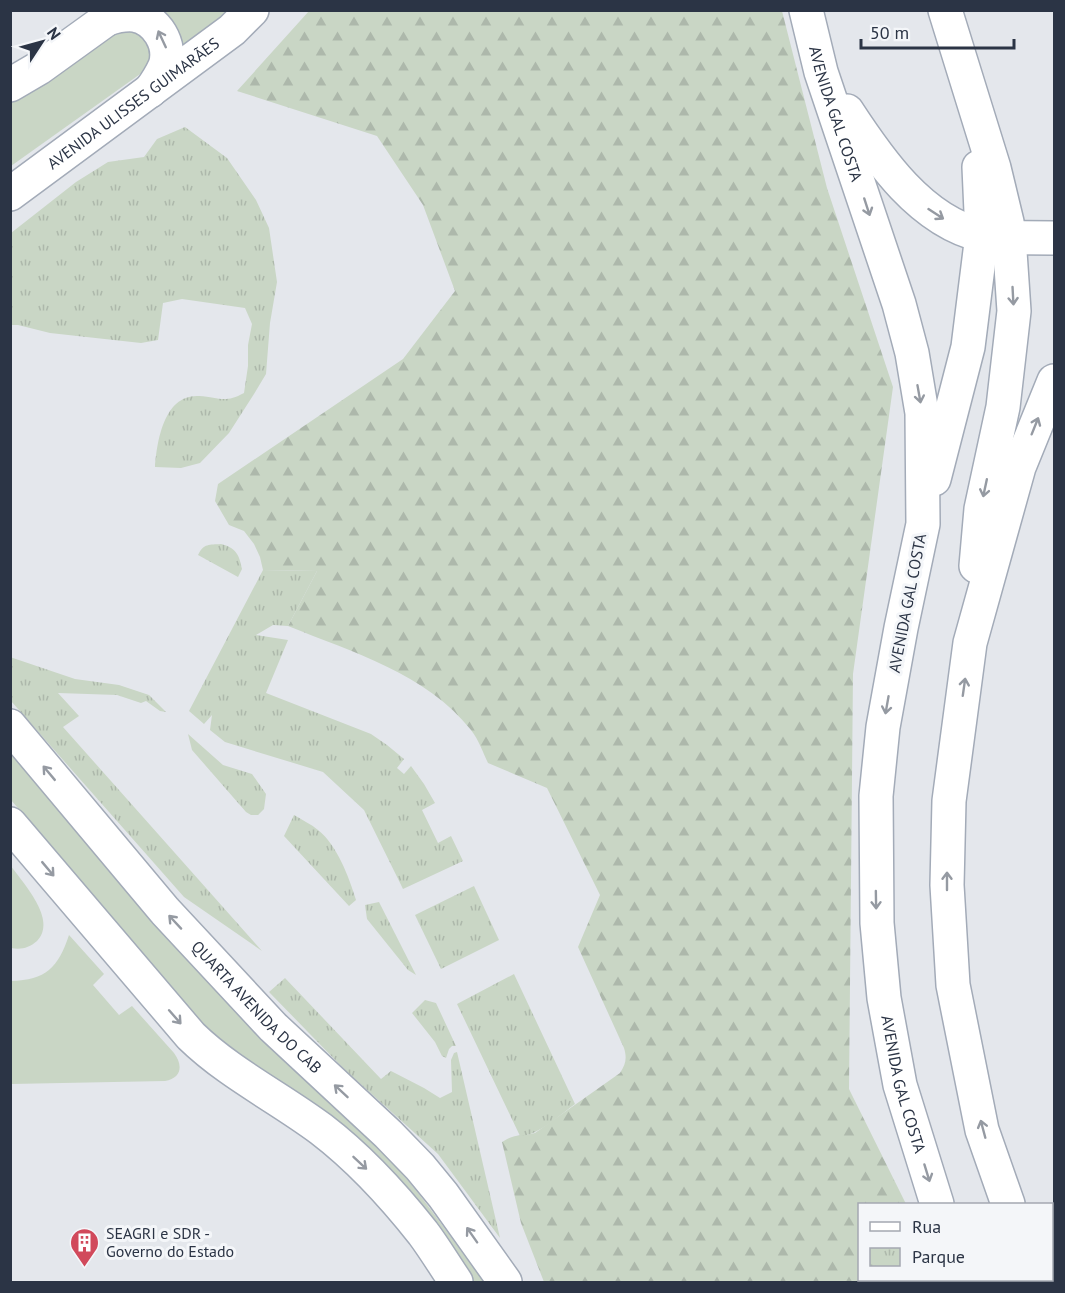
<svg xmlns="http://www.w3.org/2000/svg" width="1065" height="1293" font-family="'PT Sans',sans-serif">
<style>
.green{fill:#c9d6c5}
.forest{fill:url(#forest-firs)}
.park{fill:url(#park-tufts)}
.lines{fill:none;stroke-linecap:round;stroke-linejoin:round}
.major-casing{stroke:#a3abb8;stroke-width:36}
.major{stroke:#fff;stroke-width:33}
.oneway{stroke:#959aa2}
.labels{text-anchor:middle;stroke-width:6;stroke-linejoin:round;paint-order:stroke}
.street-label{font-size:16px;fill:#2b3445;stroke:#f4f6f9}
.poi-label{font-size:16px;fill:#2b3445;stroke:#f4f6f9;text-anchor:start}
</style>
<defs>
<pattern id="forest-firs" width="22" height="20" patternUnits="userSpaceOnUse" patternTransform="scale(1.5)"><rect width="22" height="20" fill="#c9d6c5"/><path d="M5 1l3.5 6h-7zM16 11l3.5 6h-7z" fill="#adb8ab"/></pattern>
<pattern id="park-tufts" width="24" height="20" patternUnits="userSpaceOnUse" patternTransform="scale(1.5)"><rect width="24" height="20" fill="#c9d6c5"/><path d="M3 7l-1-3M5 7V3M7 7l1-3M15 17l-1-3M17 17v-4M19 17l1-3" fill="none" stroke="#adb8ab"/></pattern>
</defs>
<rect width="100%" height="100%" fill="#e4e7ec"/>
<!-- green -->
<g class="green">
<path d="M151,11H231L183,50Z"/>
<path d="M134,30L151,44L150,67L11,166V98L113,33Z"/>
<path d="M10,752L256,1032C295,1074 340,1108 380,1149C419,1189 450,1237 484,1282H466L212,1035L11,800Z"/>
<path d="M11,866C23,883 58,920 37,941C29,948 21,950 11,948Z"/>
<path d="M69,935L104,974L93,985L119,1015L132,1006L174,1053C183,1065 182,1078 165,1081L11,1084V981C46,980 58,968 69,935Z"/>
</g>
<!-- forest -->
<path class="forest" d="M309,11H782L827,188L893,387L853,674L849,1089L906,1204H860V1280H943L944,1282H544L521,1223L502,1142C516,1133 520,1137 535,1133L620,1073C626,1064 627,1058 624,1048L578,947L600,895L547,788L488,763C483,753 479,740 471,730C427,674 352,652 288,626L317,571L263,570L260,557L254,544L244,531L229,525L215,501L218,484L403,359L455,291L423,205L377,136L237,91Z"/>
<!-- park -->
<g class="park">
<path d="M185,127L227,158L256,200L269,228L277,282L270,323L266,374L254,394L229,433L200,463L181,468L155,467C157,441 164,394 199,396C219,397 224,404 244,393L248,366V345L252,324L245,308L182,299L163,303L158,340L141,343L50,333L18,325H11V233L76,182L108,162L144,157L157,139Z"/>
<path d="M221,544C236,548 239,554 242,569L238,577L198,555C204,543 209,545 221,544Z"/>
<path d="M263,570L317,571L288,626L273,625L256,635L288,640L266,693L371,734L387,745L404,759L397,768L404,774L411,766L424,784L435,803L422,810L438,843L451,836L463,861L403,889L364,810L323,772L225,742L210,730L212,715L204,724L189,711Z"/>
<path d="M10,657L75,679L119,685L149,695L166,712L160,711L146,701L141,703L117,695L58,693L79,716L63,727L262,951L184,897L11,701Z"/>
<path d="M188,734L223,765L252,774L266,794L264,809L258,815H251L246,812L192,750Z"/>
<path d="M294,815C302,820 311,824 318,830C337,845 349,877 356,900L349,906L284,836Z"/>
<path d="M474,886L499,940L441,969L415,915Z"/>
<path d="M379,902L416,975L408,970L367,919L365,905Z"/>
<path d="M514,974L575,1104C561,1114 538,1136 520,1136L457,1004Z"/>
<path d="M285,978L381,1079L391,1071L424,1088L440,1098L452,1092L451,1060L454,1053L457,1052L500,1238L438,1154L344,1069L269,992Z"/>
<path d="M425,1000L436,1003L456,1046H452L449,1049L446,1058L442,1056L435,1042L412,1013Z"/>
</g>
<g class="lines">
<defs>
<g id="major">
<path id="s1" d="M806,10L821,72L899,304L912,353L922,413L923,524L901,628L883,727L876,796L877,923L884,998L900,1085L937,1204"/>
<path d="M945,10L994,168L1007,222L1009,237L1014,311L1003,407L981,509L976,566"/>
<path d="M107,19C116,16 124,14 134,15C157,19 172,45 165,66C161,75 156,83 150,91"/>
<path d="M10,85L39,68L107,19L116,10"/>
<path d="M847,111C879,160 921,221 981,235C987,236 994,236 1000,237C1018,238 1036,238 1054,238"/>
<path id="s2" d="M10,194L232,30L252,10"/>
<path d="M934,479L968,347L982,235L979,167"/>
<path id="s3" d="M10,726L165,911L273,1027L388,1134L420,1167L443,1195L505,1282"/>
<path d="M10,824L191,1036C229,1073 278,1097 321,1129C359,1158 393,1195 423,1233C435,1249 445,1266 456,1282"/>
<path d="M1008,1204L982,1130L953,985L947,885L949,801L970,643L1019,467L1054,381"/>
<path d="M970,1280L972,1282"/>
<path d="M1041,1280L1042,1282"/>
</g>
</defs>
<!-- major casing -->
<use href="#major" class="major-casing"/>
<!-- major -->
<use href="#major" class="major"/>
</g>
<!-- one-way arrows -->
<defs><path id="oneway-shaft" d="M-6 0H5M1.5-3L5.5 0L1.5 3" fill="none" stroke-width="1.6" stroke-linecap="round" stroke-linejoin="round" transform="scale(1.5)"/></defs>
<g class="oneway">
<use href="#oneway-shaft" transform="translate(162 39) rotate(-115)"/>
<use href="#oneway-shaft" transform="translate(867 207) rotate(72)"/>
<use href="#oneway-shaft" transform="translate(936 214) rotate(33)"/>
<use href="#oneway-shaft" transform="translate(1013 296) rotate(87)"/>
<use href="#oneway-shaft" transform="translate(919 394) rotate(80)"/>
<use href="#oneway-shaft" transform="translate(1035 426) rotate(-68)"/>
<use href="#oneway-shaft" transform="translate(985 488) rotate(102)"/>
<use href="#oneway-shaft" transform="translate(964 687) rotate(-82)"/>
<use href="#oneway-shaft" transform="translate(887 705) rotate(100)"/>
<use href="#oneway-shaft" transform="translate(49 773) rotate(-130)"/>
<use href="#oneway-shaft" transform="translate(48 869) rotate(50)"/>
<use href="#oneway-shaft" transform="translate(947 881) rotate(-90)"/>
<use href="#oneway-shaft" transform="translate(876 900) rotate(89)"/>
<use href="#oneway-shaft" transform="translate(175 922) rotate(-133)"/>
<use href="#oneway-shaft" transform="translate(175 1017) rotate(49)"/>
<use href="#oneway-shaft" transform="translate(341 1091) rotate(-137)"/>
<use href="#oneway-shaft" transform="translate(983 1129) rotate(-105)"/>
<use href="#oneway-shaft" transform="translate(360 1163) rotate(43)"/>
<use href="#oneway-shaft" transform="translate(927 1173) rotate(73)"/>
<use href="#oneway-shaft" transform="translate(472 1235) rotate(-125)"/>
</g>
<!-- icons -->
<defs>
<symbol id="building-pin" viewBox="-11 -11 22 30"><path d="M0 17L-7.5 6A9.5 9.5 0 1 1 7.5 6Z" fill="#d1495b" stroke="#f4f6f9"/><path d="M-4-6H4V6H1V3H-1V6H-4ZM-2.5-4.3h1.7v1.8h-1.7ZM.8-4.3h1.7v1.8H.8ZM-2.5-1h1.7V.8h-1.7ZM.8-1h1.7V.8H.8Z" fill="#fff"/></symbol>
</defs>
<g fill-rule="evenodd">
<use href="#building-pin" x="68" y="1226" width="33" height="45"/>
</g>
<g class="labels">
<!-- street labels -->
<g class="street-label">
<text dy="6" stroke="none"><textPath href="#s2" startOffset="153">AVENIDA ULISSES GUIMARÃES</textPath></text>
<text dy="6" stroke="none"><textPath href="#s1" startOffset="108">AVENIDA GAL COSTA</textPath></text>
<text transform="translate(907 603) rotate(-79)" y="6">AVENIDA GAL COSTA</text>
<text dy="6" stroke="none"><textPath href="#s3" startOffset="374">QUARTA AVENIDA DO CAB</textPath></text>
<text dy="6" stroke="none"><textPath href="#s1" startOffset="1098">AVENIDA GAL COSTA</textPath></text>
</g>
<!-- poi labels -->
<g class="poi-label">
<text x="106" y="1239">SEAGRI e SDR -<tspan x="106" dy="18">Governo do Estado</tspan></text>
</g>
</g>
<!-- border -->
<rect width="1065" height="1293" fill="none" stroke="#2b3445" stroke-width="24"/>
<!-- legend -->
<rect x="858" y="1203" width="195" height="78" fill="#f4f6f9" stroke="#a4a8b1" stroke-width="1.5"/>
<rect x="870" y="1222" width="30" height="9" fill="#ffffff" stroke="#a4a8b1" stroke-width="1.5"/>
<text x="912" y="1233" font-size="18" fill="#2b3445">Rua</text>
<rect x="870" y="1248" width="30" height="18" fill="url(#park-tufts)" stroke="#a4a8b1" stroke-width="1.5"/>
<text x="912" y="1263" font-size="18" fill="#2b3445">Parque</text>
<!-- north arrow -->
<g transform="translate(42 42) rotate(54)" stroke="#f4f6f9" stroke-width="4.5" paint-order="stroke">
<path d="M0-4.5L10 22L0 15L-10 22Z" fill="#2b3445"/>
<text y="-9" font-size="16" font-weight="bold" text-anchor="middle" fill="#2b3445">N</text>
</g>
<!-- scale -->
<path d="M861 39v9h153v-9" fill="none" stroke="#2b3445" stroke-width="3"/>
<text x="870" y="39" font-size="18" fill="#2b3445" stroke="#f4f6f9" stroke-width="4.5" paint-order="stroke">50 m</text>
</svg>
